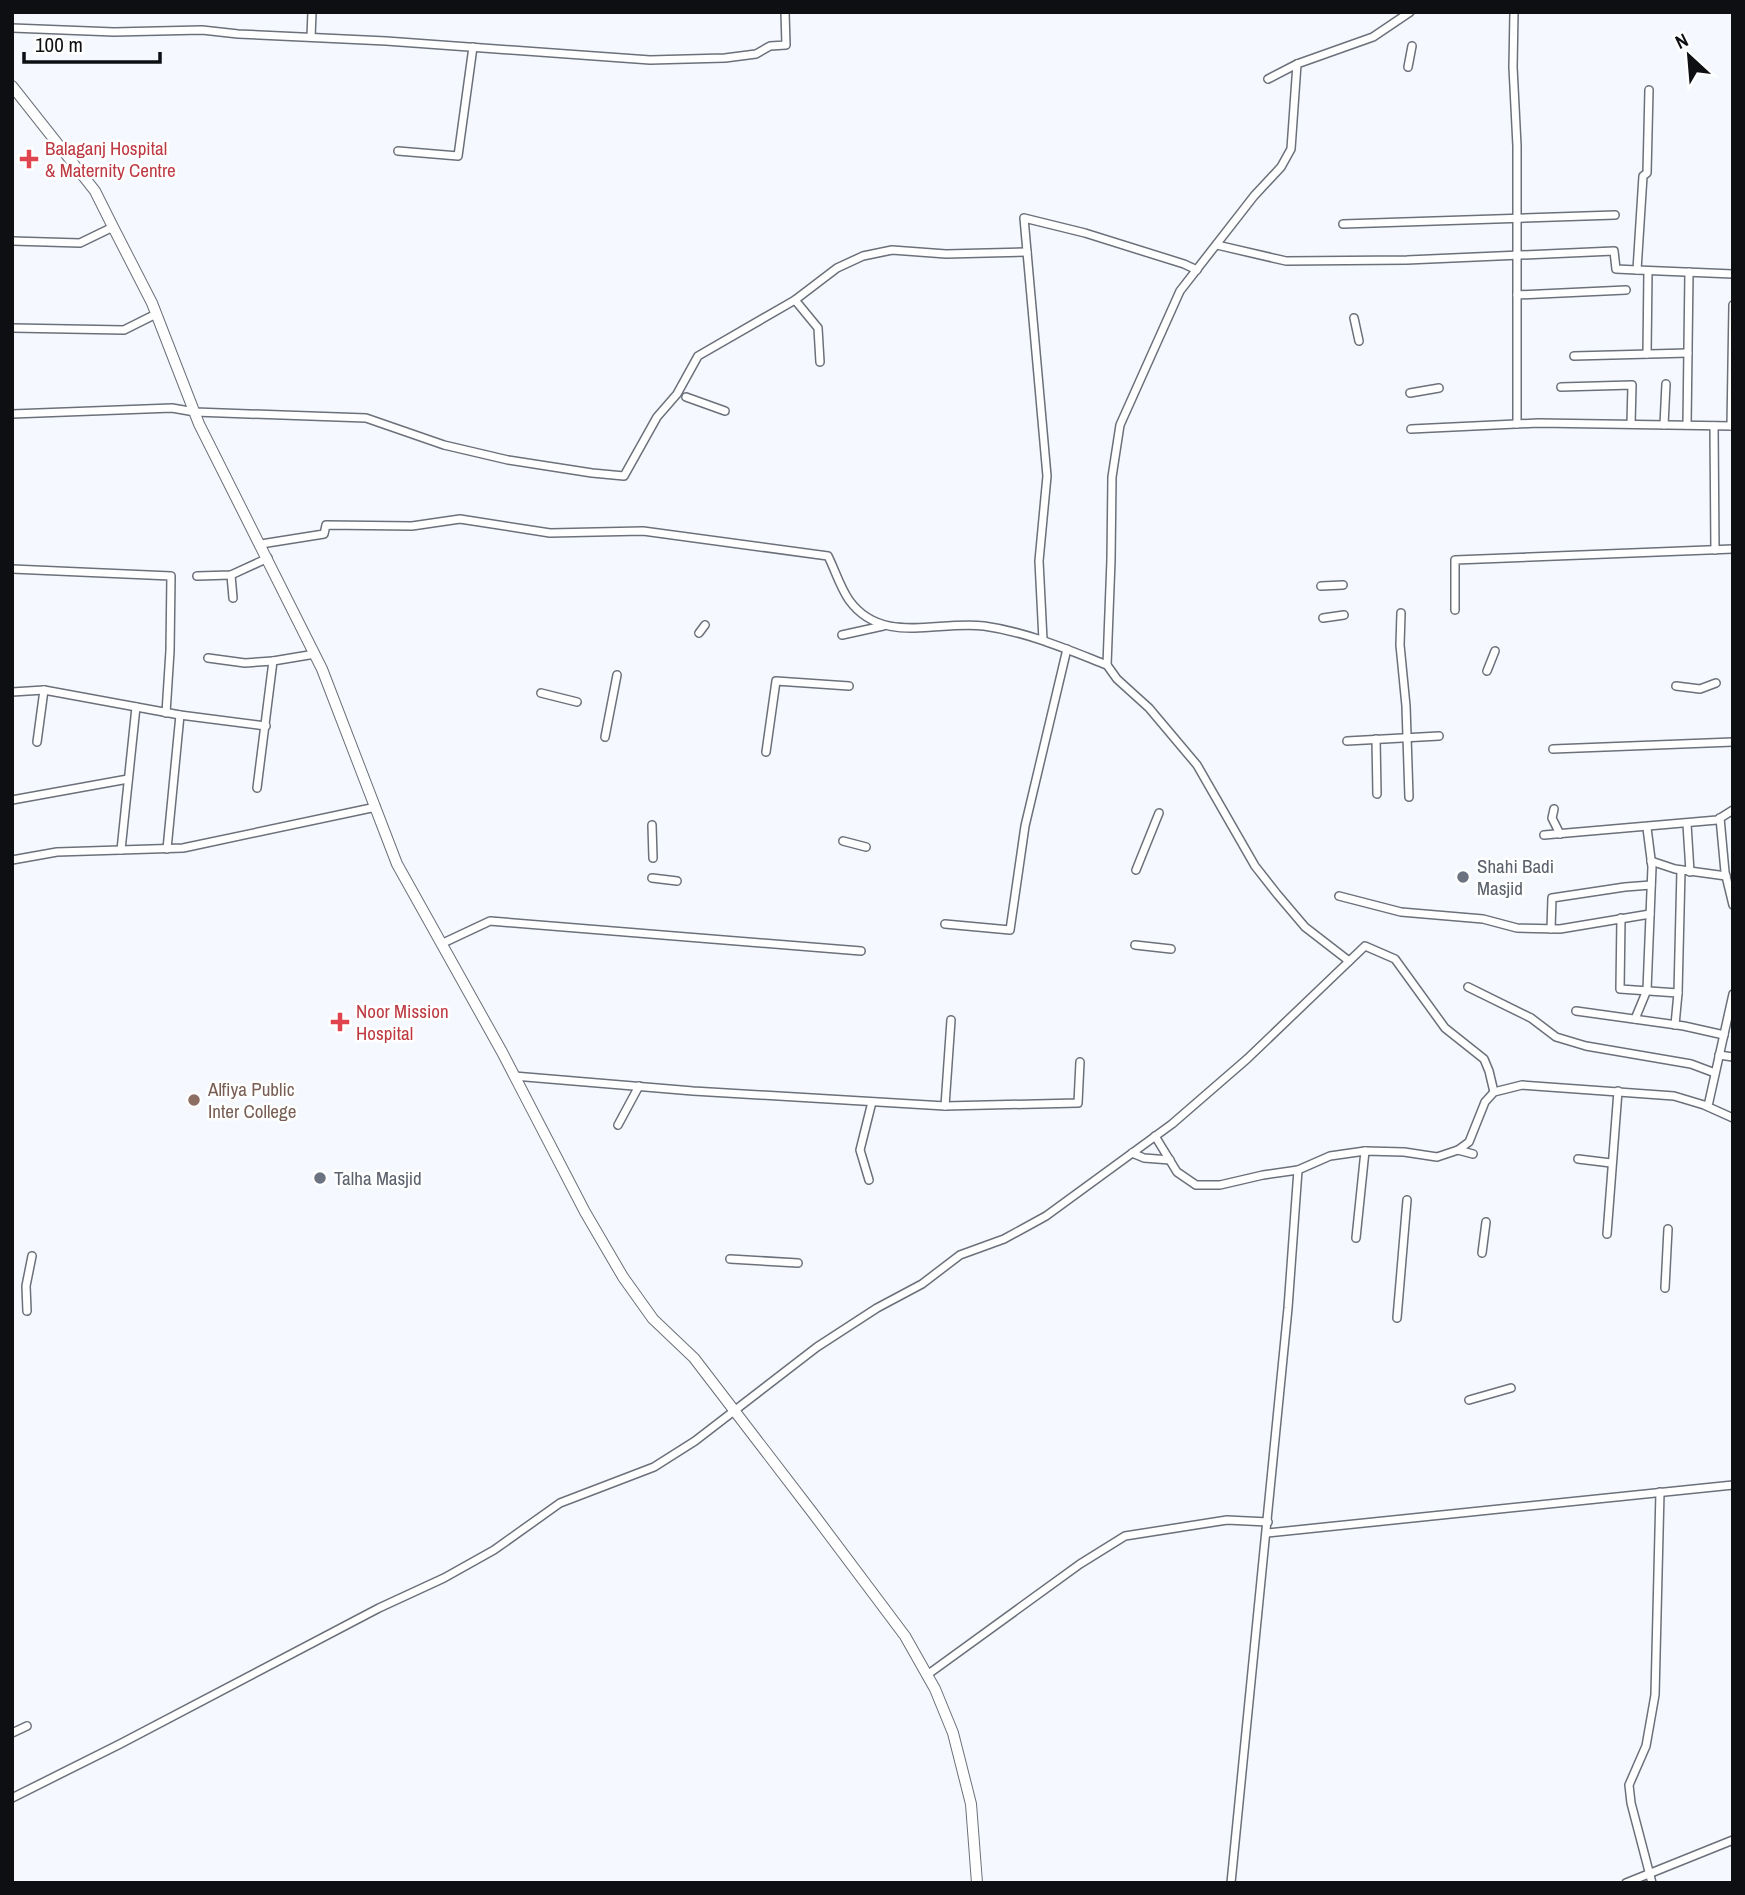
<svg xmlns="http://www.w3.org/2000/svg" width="1745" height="1895" font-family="'Archivo Narrow',sans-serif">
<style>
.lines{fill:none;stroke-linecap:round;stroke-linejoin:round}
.street-casing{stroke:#6b707a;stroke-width:10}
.secondary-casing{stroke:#6b707a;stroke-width:12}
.street{stroke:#fff;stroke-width:7}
.secondary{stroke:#fff;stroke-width:10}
.health-dot{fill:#e0444e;stroke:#fff;stroke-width:2.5}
.worship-dot{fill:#6b7280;stroke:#fff;stroke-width:2.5}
.education-dot{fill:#8d6e63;stroke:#fff;stroke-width:2.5}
.labels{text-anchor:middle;stroke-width:5;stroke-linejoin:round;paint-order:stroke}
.health-label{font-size:19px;fill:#be3a42;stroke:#fff;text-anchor:start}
.worship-label{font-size:19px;fill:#5b616d;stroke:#fff;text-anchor:start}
.education-label{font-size:19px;fill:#785e54;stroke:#fff;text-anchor:start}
</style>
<rect width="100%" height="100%" fill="#f5f9ff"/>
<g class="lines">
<defs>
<g id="street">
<path d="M1514,12L1513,67L1517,146V424"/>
<path d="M12,28L114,32L202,30L238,34L386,41L650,60L725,58L756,54L770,46L786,45L785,12"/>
<path d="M311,37L312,12"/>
<path d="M1408,67L1412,46"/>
<path d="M1268,79L1297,64"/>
<path d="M1649,90L1647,173L1643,176L1637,270L1733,274"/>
<path d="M398,151L458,156L473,47"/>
<path d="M1343,224L1615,215"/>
<path d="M12,241L80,243L113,227"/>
<path d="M1217,245L1286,261L1407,260L1614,251L1616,269L1637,270"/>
<path d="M1517,295L1626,290"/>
<path d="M795,300L818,328L820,362"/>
<path d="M1354,318L1359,341"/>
<path d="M12,328L124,330L156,314"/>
<path d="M1647,354L1648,271"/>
<path d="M1574,356L1688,353"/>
<path d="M1561,387L1632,385L1631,424"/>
<path d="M1410,393L1439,388"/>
<path d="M686,397L725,411"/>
<path d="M12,414L172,408L195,412L366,418L444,445L508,460L592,473L624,476L657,417L677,394L698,356L795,300L837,268L863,256L892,250L946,254L1027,252"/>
<path d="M1664,425L1666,384"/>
<path d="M1687,425L1689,272"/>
<path d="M1714,426L1715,550"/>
<path d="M1731,426L1733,305"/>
<path d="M1411,429L1538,423L1733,426"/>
<path d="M261,544L324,534L326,525L412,526L460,519L550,533L643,531L828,556C835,570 840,587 849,600C882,646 938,620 984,626C1027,632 1066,649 1107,665"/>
<path d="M12,569L171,576L170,651L166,713"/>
<path d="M231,575L233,598"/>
<path d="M197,576L231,575L268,558"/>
<path d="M1321,586L1343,585"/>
<path d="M1455,610V560L1733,549"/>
<path d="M1401,613L1400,645L1406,706L1409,797"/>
<path d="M1323,618L1344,615"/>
<path d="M699,633L705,625"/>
<path d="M842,635L883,626"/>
<path d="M1043,640L1039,561L1047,476L1024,218L1085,233L1184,264L1197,270"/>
<path d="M208,658L245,663L273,661"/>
<path d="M1487,671L1495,651"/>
<path d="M1676,686L1700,689L1716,683"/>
<path d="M12,692L44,690L180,715L266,726"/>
<path d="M541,693L577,702"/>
<path d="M605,737L617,675"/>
<path d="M1376,739L1377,794"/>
<path d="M1347,741L1439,736"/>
<path d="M37,742L44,690"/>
<path d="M1553,749L1733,742"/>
<path d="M766,752L776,681L849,686"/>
<path d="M257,788L273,661L315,654"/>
<path d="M12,800L128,779"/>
<path d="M1554,809L1552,818L1560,834"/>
<path d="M1720,818L1725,872L1733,905"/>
<path d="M1687,824L1690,872"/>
<path d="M652,825L653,858"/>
<path d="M1544,835L1717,820L1733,810"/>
<path d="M843,841L866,847"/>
<path d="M167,849L180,715"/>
<path d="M121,850L136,707"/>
<path d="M12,860L57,852L183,848L376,807"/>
<path d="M1651,861L1675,869L1726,876"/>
<path d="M1136,870L1159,813"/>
<path d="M652,878L677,881"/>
<path d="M1339,896L1401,912L1483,919L1517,928L1560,929L1650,914"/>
<path d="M1621,918L1620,989L1678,993"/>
<path d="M945,924L1010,930L1025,826L1067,649"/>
<path d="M1551,929L1552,898L1625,887L1651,885"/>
<path d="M441,944L490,921L861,951"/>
<path d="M1135,945L1171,949"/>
<path d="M1349,961L1305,927L1277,894L1255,866L1197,765L1149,708L1117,679L1107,665L1111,560L1112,477L1120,425L1180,291L1254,196L1281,167L1291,149L1297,64L1373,37L1410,12"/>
<path d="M1468,987L1531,1018L1556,1037L1586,1046L1691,1064L1715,1073"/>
<path d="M1576,1011L1684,1026L1724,1035"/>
<path d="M1635,1019L1647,990L1652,867L1647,828"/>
<path d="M1675,1025L1678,993L1681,870"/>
<path d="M1719,1055L1733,1057"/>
<path d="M514,1076L693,1091L945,1106L1078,1103L1080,1062"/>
<path d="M945,1106L951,1020"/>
<path d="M1708,1106L1733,994"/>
<path d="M618,1125L639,1086"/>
<path d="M1155,1136L1177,1172L1196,1185H1220L1263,1175L1298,1170L1330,1156L1365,1151L1404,1152L1437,1157L1458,1150L1469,1142L1485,1102L1494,1092L1522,1085L1674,1096L1704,1105L1733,1118"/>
<path d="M1458,1150L1473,1154"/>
<path d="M1132,1153L1144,1158L1170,1160"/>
<path d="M1578,1159L1611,1163"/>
<path d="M869,1180L860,1150L872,1102"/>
<path d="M1607,1234L1618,1091"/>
<path d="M1356,1238L1365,1151"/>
<path d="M1482,1253L1486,1222"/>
<path d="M730,1259L798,1263"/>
<path d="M1665,1288L1668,1229"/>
<path d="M27,1311L26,1286L32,1256"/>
<path d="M1397,1318L1407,1200"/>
<path d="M1469,1400L1511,1388"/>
<path d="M1267,1533L1733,1485"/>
<path d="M927,1675L1080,1564L1125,1536L1227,1520L1268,1522"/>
<path d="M12,1733L27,1726"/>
<path d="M12,1798L120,1744L379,1608L444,1578L494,1550L560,1503L654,1467L695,1441L817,1347L877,1308L922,1284L960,1255L1004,1239L1046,1216L1172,1124L1247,1059L1365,946L1395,959L1445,1028L1484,1059L1489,1071L1494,1092"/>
<path d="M1231,1883L1288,1308L1298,1170"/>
<path d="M1626,1883L1733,1840"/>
<path d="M1652,1883L1631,1803L1629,1785L1646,1746L1655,1695L1660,1492"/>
</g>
<path id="secondary" d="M12,86L95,191L113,227L152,303L199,424L322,669L397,864L502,1052L585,1212L623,1277L653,1319L694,1358L812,1512L905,1636L935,1689L953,1733L971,1804L977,1883"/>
</defs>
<!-- street casing -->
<use href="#street" class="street-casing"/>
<!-- secondary casing -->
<use href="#secondary" class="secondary-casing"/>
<!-- street -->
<use href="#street" class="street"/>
<!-- secondary -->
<use href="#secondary" class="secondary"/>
</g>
<!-- markers -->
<g class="health-dot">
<path d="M25.5 148.5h7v7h7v7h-7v7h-7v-7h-7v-7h7z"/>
<path d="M336.5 1011.5h7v7h7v7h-7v7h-7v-7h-7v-7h7z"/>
</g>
<g class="worship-dot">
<circle cx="1463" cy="877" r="7"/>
<circle cx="320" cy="1178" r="7"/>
</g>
<circle class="education-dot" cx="194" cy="1100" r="7"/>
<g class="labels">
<!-- health labels -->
<g class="health-label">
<text x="45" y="155">Balaganj Hospital<tspan x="45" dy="22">&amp; Maternity Centre</tspan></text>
<text x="356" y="1018">Noor Mission<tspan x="356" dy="22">Hospital</tspan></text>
</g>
<!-- worship labels -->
<g class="worship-label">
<text x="1477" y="873">Shahi Badi<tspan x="1477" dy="22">Masjid</tspan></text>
<text x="334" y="1185">Talha Masjid</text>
</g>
<!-- education labels -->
<g class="education-label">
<text x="208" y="1096">Alfiya Public<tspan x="208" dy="22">Inter College</tspan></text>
</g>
</g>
<!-- border -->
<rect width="1745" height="1895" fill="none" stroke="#0d0f13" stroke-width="28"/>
<!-- north arrow -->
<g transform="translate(1689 56) rotate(334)" stroke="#ffffff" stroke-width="5" paint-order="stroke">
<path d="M0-5L12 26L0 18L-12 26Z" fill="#0d0f13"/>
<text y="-10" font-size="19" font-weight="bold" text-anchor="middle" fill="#0d0f13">N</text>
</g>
<!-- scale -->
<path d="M24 52v10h136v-10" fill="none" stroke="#0d0f13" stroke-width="3.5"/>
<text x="35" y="52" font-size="21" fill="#0d0f13" stroke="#ffffff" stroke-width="5" paint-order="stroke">100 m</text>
</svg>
